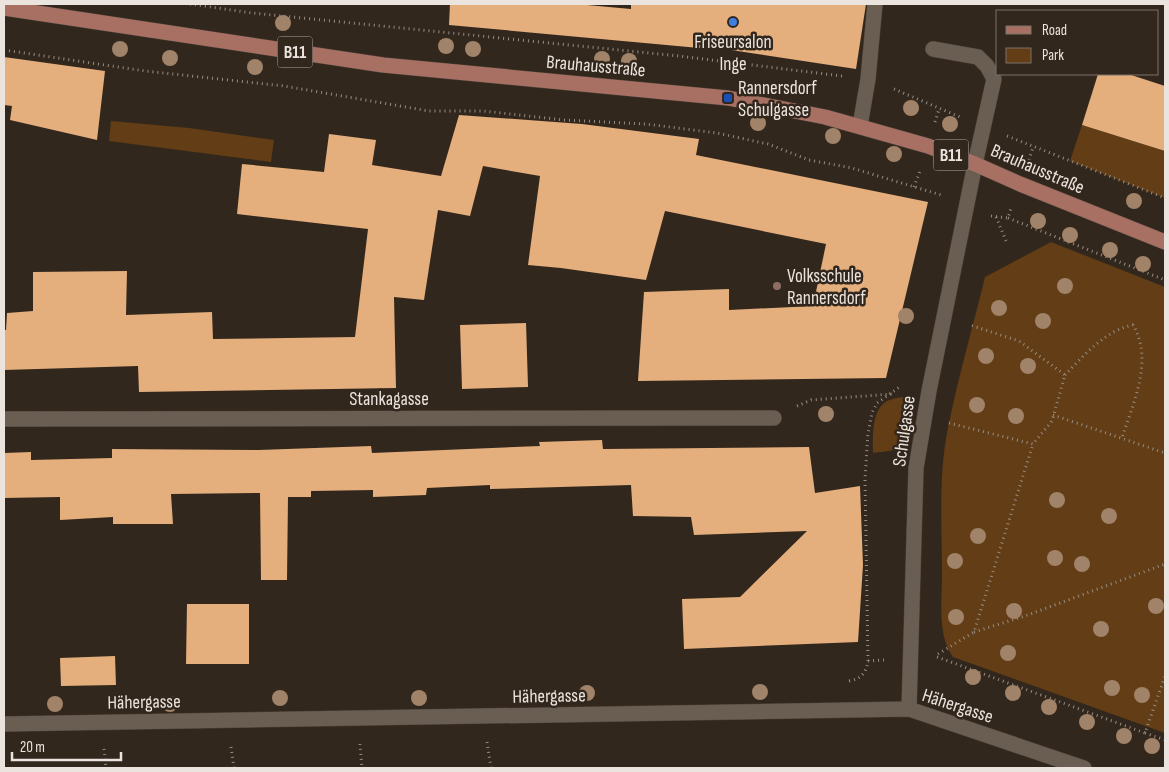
<svg xmlns="http://www.w3.org/2000/svg" width="1169" height="772" font-family="'Sofia Sans Condensed',sans-serif">
<style>
.green{fill:#623d15}
.building{fill:#e4ae7d}
.lines{fill:none;stroke-linecap:round;stroke-linejoin:round}
.service-casing{stroke:#4c433a;stroke-width:16}
.minor-casing{stroke:#4c433a;stroke-width:16}
.primary-casing{stroke:#4c433a;stroke-width:16}
.path{stroke:#968d85;stroke-width:3;stroke-dasharray:1 4;stroke-linecap:butt}
.service{stroke:#6a5d52;stroke-width:15}
.minor{stroke:#6a5d52;stroke-width:15}
.primary{stroke:#a87063;stroke-width:15}
.tree{fill:#a08369}
.shop-dot{fill:#3f7fe0;stroke:#32271d;stroke-width:2}
.transit-dot{fill:#1a4fb4;stroke:#32271d;stroke-width:2}
.education-dot{fill:#8d6e63;stroke:#32271d;stroke-width:2}
.labels{text-anchor:middle;stroke-width:5;stroke-linejoin:round;paint-order:stroke}
.shield{fill:#32271d;stroke:#b4aba3;stroke-width:1}
.shield-label{font-size:18px;font-weight:bold;fill:#ebe3dd}
.poi-label{font-size:19px;fill:#ebe3dd;stroke:#32271d;text-anchor:start}
.street-label{font-size:19px;fill:#ebe3dd;stroke:#32271d}
</style>
<rect width="100%" height="100%" fill="#32271d"/>
<!-- green -->
<g class="green">
<path d="M111,121L189,128L274,140L271,162L109,141Z"/>
<path d="M1082,125L1165,151V198L1070,161Z"/>
<path d="M1051,242L1165,287V733L953,657C937,635 942,601 942,575C942,527 938,476 948,428C958,377 973,327 985,277Z"/>
<path d="M902,397L909,398L896,450L873,453C873,438 871,410 887,401C891,399 897,398 902,397Z"/>
</g>
<!-- building -->
<g class="building">
<path d="M450,4H576L631,9V4H866L856,69L711,47L710,49L449,25Z"/>
<path d="M4,57L105,71L97,140L10,120L12,106L4,105Z"/>
<path d="M1098,74H1128L1165,86V151L1082,125Z"/>
<path d="M459,115L582,124L699,139L696,155L928,202L886,378L638,381L644,292L729,289V310L813,306L826,244L665,211L646,280L561,268L528,265L540,176L483,166L470,216L438,210L424,300L394,297L396,388L139,392L138,366L4,370V330H6L7,313L33,311V272L127,271L126,315L212,312L213,339L355,337L368,229L237,214L242,164L324,172L329,134L376,140L372,165L441,176Z"/>
<path d="M526,323L528,387L462,389L460,325Z"/>
<path d="M602,440L603,449L809,447L815,493L860,486L863,565L858,642L684,649L682,599L740,597L807,531L694,535L691,517L633,516L631,485L490,489V485L427,488L426,495L373,497V490L311,491V497H288L287,580H261L260,493L171,494L173,524H113V517L60,520V497L4,498V453L31,452V460L112,458V449L259,450L371,446L372,453L540,446L539,442Z"/>
<path d="M187,604H249V664H186Z"/>
<path d="M115,656L116,685L61,686L60,658Z"/>
</g>
<g class="lines">
<defs>
<g id="service">
<path d="M933,49L978,57L987,66L994,79L975,164"/>
<path d="M860,126L868,79L875,4"/>
</g>
<g id="minor">
<path d="M4,419L774,418"/>
<path d="M909,709L916,468L929,391L975,164"/>
<path d="M4,724L909,709L1084,768"/>
</g>
<path id="primary" d="M4,8L383,65L728,98L825,117L928,146L975,164L1020,184L1165,242"/>
</defs>
<!-- service casing -->
<use href="#service" class="service-casing"/>
<!-- minor casing -->
<use href="#minor" class="minor-casing"/>
<!-- primary casing -->
<use href="#primary" class="primary-casing"/>
<!-- path -->
<g class="path">
<path d="M190,4L252,13L679,56L842,76"/>
<path d="M4,50L145,71L284,86L429,111H483L564,120L646,124L717,133L768,144L809,160L852,168L941,195"/>
<path d="M894,89L960,117"/>
<path d="M935,122L939,109"/>
<path d="M1007,136L1165,198"/>
<path d="M1029,160L1033,147"/>
<path d="M914,187L920,171"/>
<path d="M991,216L1008,218L1011,208"/>
<path d="M996,217L1007,243"/>
<path d="M1008,218L1165,280"/>
<path d="M1065,375C1084,355 1106,330 1133,325C1154,360 1133,403 1122,438"/>
<path d="M797,406L811,400L892,394"/>
<path d="M1053,415L1165,453"/>
<path d="M949,423L1033,444L1052,421L1065,375L1019,341L970,325"/>
<path d="M974,632L1025,616L1165,564"/>
<path d="M938,654L974,632L1033,444"/>
<path d="M937,657L1145,733L1165,676"/>
<path d="M868,661L865,479L868,433L872,413L877,403L901,386"/>
<path d="M849,681C861,679 866,673 868,661L884,660"/>
<path d="M1145,733L1165,740"/>
<path d="M487,742L491,768"/>
<path d="M360,744L362,768"/>
<path d="M231,747L234,768"/>
<path d="M104,749L106,768"/>
</g>
<!-- service -->
<use href="#service" class="service"/>
<!-- minor -->
<use href="#minor" class="minor"/>
<!-- primary -->
<use href="#primary" class="primary"/>
</g>
<!-- trees -->
<g class="tree">
<circle cx="283" cy="23" r="8"/>
<circle cx="446" cy="46" r="8"/>
<circle cx="120" cy="49" r="8"/>
<circle cx="473" cy="49" r="8"/>
<circle cx="170" cy="58" r="8"/>
<circle cx="602" cy="59" r="8"/>
<circle cx="629" cy="61" r="8"/>
<circle cx="255" cy="67" r="8"/>
<circle cx="911" cy="108" r="8"/>
<circle cx="758" cy="123" r="8"/>
<circle cx="950" cy="124" r="8"/>
<circle cx="833" cy="136" r="8"/>
<circle cx="894" cy="154" r="8"/>
<circle cx="1134" cy="201" r="8"/>
<circle cx="1038" cy="221" r="8"/>
<circle cx="1070" cy="235" r="8"/>
<circle cx="1110" cy="250" r="8"/>
<circle cx="1143" cy="264" r="8"/>
<circle cx="1065" cy="286" r="8"/>
<circle cx="999" cy="308" r="8"/>
<circle cx="906" cy="316" r="8"/>
<circle cx="1043" cy="321" r="8"/>
<circle cx="986" cy="356" r="8"/>
<circle cx="1028" cy="366" r="8"/>
<circle cx="977" cy="405" r="8"/>
<circle cx="826" cy="414" r="8"/>
<circle cx="1016" cy="416" r="8"/>
<circle cx="1057" cy="500" r="8"/>
<circle cx="1109" cy="516" r="8"/>
<circle cx="978" cy="536" r="8"/>
<circle cx="1055" cy="558" r="8"/>
<circle cx="955" cy="561" r="8"/>
<circle cx="1082" cy="564" r="8"/>
<circle cx="1156" cy="606" r="8"/>
<circle cx="1014" cy="611" r="8"/>
<circle cx="956" cy="617" r="8"/>
<circle cx="1101" cy="629" r="8"/>
<circle cx="1008" cy="653" r="8"/>
<circle cx="973" cy="677" r="8"/>
<circle cx="1112" cy="688" r="8"/>
<circle cx="760" cy="692" r="8"/>
<circle cx="587" cy="693" r="8"/>
<circle cx="1013" cy="693" r="8"/>
<circle cx="1142" cy="695" r="8"/>
<circle cx="280" cy="698" r="8"/>
<circle cx="419" cy="698" r="8"/>
<circle cx="55" cy="704" r="8"/>
<circle cx="170" cy="704" r="8"/>
<circle cx="1049" cy="707" r="8"/>
<circle cx="1087" cy="722" r="8"/>
<circle cx="1124" cy="736" r="8"/>
<circle cx="1152" cy="746" r="8"/>
</g>
<!-- markers -->
<circle class="shop-dot" cx="733" cy="22" r="5"/>
<rect class="transit-dot" x="723" y="93" width="10" height="10" rx="2.5"/>
<circle class="education-dot" cx="777" cy="286" r="5"/>
<g class="labels">
<!-- shield labels -->
<g class="shield">
<rect x="277.5" y="36.5" width="35" height="31" rx="4"/>
<rect x="933.5" y="139.5" width="35" height="31" rx="4"/>
</g>
<g class="shield-label">
<text x="295" y="58">B11</text>
<text x="951" y="161">B11</text>
</g>
<!-- poi labels -->
<g class="poi-label">
<text x="733" y="48" text-anchor="middle">Friseursalon<tspan x="733" dy="22">Inge</tspan></text>
<text x="738" y="94">Rannersdorf<tspan x="738" dy="22">Schulgasse</tspan></text>
<text x="787" y="282">Volksschule<tspan x="787" dy="22">Rannersdorf</tspan></text>
</g>
<!-- street labels -->
<g class="street-label">
<text transform="translate(596 65) rotate(5)" y="7">Brauhausstraße</text>
<text transform="translate(1038 168) rotate(23)" y="7">Brauhausstraße</text>
<text x="389" y="405">Stankagasse</text>
<text transform="translate(903 431) rotate(-82)" y="7">Schulgasse</text>
<text transform="translate(549 695) rotate(-1)" y="7">Hähergasse</text>
<text transform="translate(144 701) rotate(-1)" y="7">Hähergasse</text>
<text transform="translate(958 705) rotate(18)" y="7">Hähergasse</text>
</g>
</g>
<!-- border -->
<rect width="1169" height="772" fill="none" stroke="#ebe3dd" stroke-width="10"/>
<!-- legend -->
<rect x="996" y="10" width="162" height="65" fill="#32271d" stroke="#7c726a"/>
<rect x="1006" y="26" width="25" height="8" fill="#a87063" stroke="#7c726a"/>
<text x="1042" y="35" font-size="15" fill="#ebe3dd">Road</text>
<rect x="1006" y="48" width="25" height="15" fill="#623d15" stroke="#7c726a"/>
<text x="1042" y="60" font-size="15" fill="#ebe3dd">Park</text>
<!-- scale -->
<path d="M12 752v8h109v-8" fill="none" stroke="#ebe3dd" stroke-width="2.5"/>
<text x="20" y="752" font-size="15" fill="#ebe3dd" stroke="#32271d" stroke-width="4" paint-order="stroke">20 m</text>
</svg>
